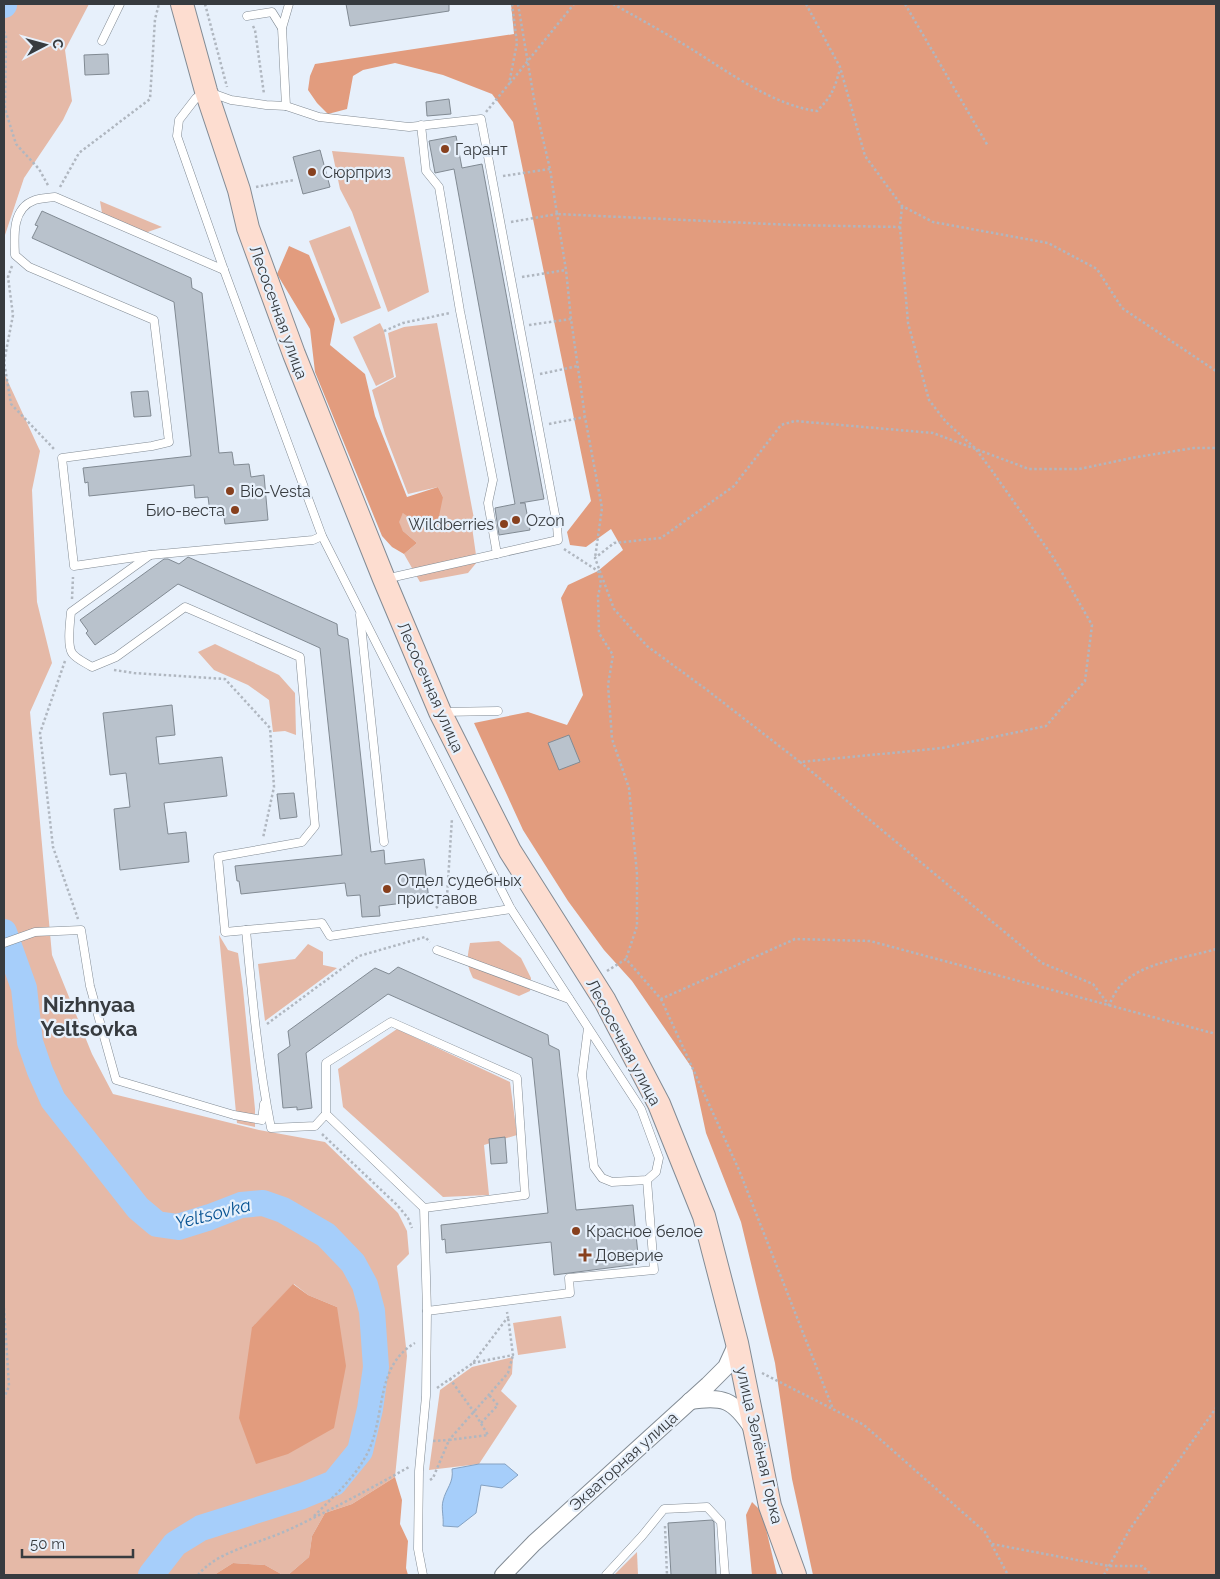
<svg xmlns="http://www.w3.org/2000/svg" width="1220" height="1579" font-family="Raleway,sans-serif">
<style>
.green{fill:#e5b9a7;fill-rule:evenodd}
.forest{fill:#e29c7e}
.water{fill:#a6cefa;stroke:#85a2c2}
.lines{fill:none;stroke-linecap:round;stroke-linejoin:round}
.river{stroke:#a6cefa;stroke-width:26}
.building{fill:#b9c2cc;stroke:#818a93}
.lane-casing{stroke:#828b94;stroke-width:9}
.street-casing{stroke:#828b94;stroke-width:18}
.secondary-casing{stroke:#828b94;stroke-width:24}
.path{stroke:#b0b7c0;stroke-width:2.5;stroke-dasharray:2.5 2.5;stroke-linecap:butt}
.lane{stroke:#fff;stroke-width:8}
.street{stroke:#fff;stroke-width:16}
.secondary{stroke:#fdddd0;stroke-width:22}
.poi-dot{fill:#87401e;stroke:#e7f0fb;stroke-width:2}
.labels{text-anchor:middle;stroke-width:4.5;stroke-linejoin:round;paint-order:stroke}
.poi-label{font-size:16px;fill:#373b3f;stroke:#e7f0fb;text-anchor:start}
.street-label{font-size:16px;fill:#373b3f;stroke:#e7f0fb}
.water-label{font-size:18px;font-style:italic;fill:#085393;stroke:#e7f0fb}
.district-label{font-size:21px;font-weight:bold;fill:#373b3f;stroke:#e7f0fb}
</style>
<rect width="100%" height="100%" fill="#e7f0fb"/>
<!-- green -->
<g class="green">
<path d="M4,4H89L65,50L72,101L63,120L24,178L4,238Z"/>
<path d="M332,151L404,157L429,292L388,312L352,212L340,189Z"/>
<path d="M100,201L162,227L142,234L103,219Z"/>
<path d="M350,226L381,308L341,324L309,241Z"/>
<path d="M380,323L384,331L394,377L376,386L353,337Z"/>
<path d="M437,323L475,524L472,527L477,562L468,573L420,582L404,554L417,543L403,531L398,522L403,513L443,497L438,487L408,494L385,434L372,390L396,377L388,333L404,327Z"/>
<path d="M4,373L40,451L32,490L37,602L52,663L30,712L52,955L92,1054L113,1094L259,1130L325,1142L398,1213L407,1231L409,1254L397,1266L407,1356L395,1477L352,1504L325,1513L312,1536L309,1557L288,1575H283L265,1565L233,1563L214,1575H4ZM294,1284L308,1295L337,1307L252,1327Z"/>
<path d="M215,644L279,675L295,693L296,735L285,731L273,732L269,700L248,685L214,670L198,652Z"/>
<path d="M219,935L228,950L238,953L243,989L255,1109V1127L237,1123Z"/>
<path d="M499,941L521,958L531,978L530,991L519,996L473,978C466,964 467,958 470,943Z"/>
<path d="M308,944L323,952V965L337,968L265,1021L258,964L295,959Z"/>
<path d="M397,1029L510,1082L517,1135L484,1145L489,1195L443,1197L343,1107L338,1069Z"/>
<path d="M561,1316L566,1348L518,1355L513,1323Z"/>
<path d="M513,1357L512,1374L501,1391L517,1406L479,1464L429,1470L440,1390L472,1367Z"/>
<path d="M637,1552L638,1575H614Z"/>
</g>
<!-- forest -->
<g class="forest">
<path d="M511,4H1216V1575H813L792,1479L775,1363L741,1222L706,1133L692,1068L632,981L604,950L568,901L523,830L474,723L528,712L567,725L583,695L561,598L568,585L598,571L623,550L611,529L586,547L570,545L567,532L591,501L513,122L492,94L443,75L395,63L363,70L353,76L347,109L328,114L317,103L308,90L310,76L315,64L514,34Z"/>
<path d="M289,246L309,255L335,319L330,345L365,374L375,416L407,497L438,487L443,497L438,521L420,525L403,513L399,522L403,531L417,543L404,554L392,547L382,536L315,372L310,329L277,274Z"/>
<path d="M293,1284L308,1295L337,1307L346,1366L334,1428L288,1454L256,1464L239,1418L252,1327Z"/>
<path d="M395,1477L402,1500L400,1524L408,1541L406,1568L408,1575H288L309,1557L312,1536L325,1513L352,1504Z"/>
<path d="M752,1502L762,1512L777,1575H752L746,1515Z"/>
<path d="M233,1563L265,1565L283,1575H214Z"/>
</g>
<!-- water -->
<path class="water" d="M479,1464H505L518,1475L502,1488L481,1485L476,1513L458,1527L443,1526C444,1518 441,1508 443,1501C446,1488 454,1483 452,1469Z"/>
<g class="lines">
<!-- river -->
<g class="river">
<path d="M4,5V4"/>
<path d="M4,932L24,988L30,1042L40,1071L53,1100L138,1208L157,1224L178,1227L210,1217L241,1205L263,1203L283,1210L326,1235L353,1263L365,1285L372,1311L376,1367L370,1409L360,1451L334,1483L302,1496L201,1528L175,1544L151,1575"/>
</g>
</g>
<!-- building -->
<g class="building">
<path d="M346,4H449V11L350,26Z"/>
<path d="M108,54L109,74L85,75L84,55Z"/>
<path d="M449,99L451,114L427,116L426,102Z"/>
<path d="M456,136L462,168L482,164L544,499L520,503H525L530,530L499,535L495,508L515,504L454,169L435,173L429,141Z"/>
<path d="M320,150L330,187L303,194L293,157Z"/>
<path d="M42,211L191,278L192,288L202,293L219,453L232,452L234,465L249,464L251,477L264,475L268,520L225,524L223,511L210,512L208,497L195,498L194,485L89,496L88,482L85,483L83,468L191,456L174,302L32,238L38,226L35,225Z"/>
<path d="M148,391L151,416L134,417L131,392Z"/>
<path d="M188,557L337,624L338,635L348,639L371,852L384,850L385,864L424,859L429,900L379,906L380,916L362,917L360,895L347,896L345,883L241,894L239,881H237L235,866L342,855L320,648L178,584L95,645L86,633L88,631L80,620L164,559H168L179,564Z"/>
<path d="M172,705L175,735L156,737L159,764L222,757L227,796L164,803L168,834L186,832L189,862L120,870L114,809L130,807L126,773L110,775L103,713Z"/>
<path d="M569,735L580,762L559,770L548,743Z"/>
<path d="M294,793L297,817L280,819L277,794Z"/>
<path d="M398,967L548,1035L549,1045L559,1050L576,1210L633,1205L639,1264L554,1275L551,1242L446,1253L445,1239L442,1240L441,1225L548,1213L532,1058L388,994L306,1053L312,1108L297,1110V1107L283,1108L278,1054L290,1046L288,1031L375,968L389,974Z"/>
<path d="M505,1137L507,1163L491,1164L489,1139Z"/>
<path d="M712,1520L714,1522L716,1575H671L668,1523Z"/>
</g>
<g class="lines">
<defs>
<g id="lane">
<path d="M289,4L282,28L286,106L266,105L231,100L206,91L196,98L179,120L177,136L224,270L322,536L511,909L641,1109L659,1158L656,1172L647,1180L612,1182L602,1178L594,1167L582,1075L588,1028"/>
<path d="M247,16L272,12L282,28"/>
<path d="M102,41L120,4"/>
<path d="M286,106L319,117L409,127L481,119L557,525L558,540L385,579"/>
<path d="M421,125L426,171L439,187L460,311L493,480L488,503L497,554"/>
<path d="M224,270L55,197C48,198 41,198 35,200C12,208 14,235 15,255L29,267L154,320L169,442L152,446L62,458L74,566L150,555L313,540L322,536"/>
<path d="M150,555L71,612C70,622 67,645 72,653C76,659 86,663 92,667L116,657L185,607L300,657L315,826L302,842L218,857L225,932L322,923L330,936L511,909"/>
<path d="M360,615L384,842"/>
<path d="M442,712L498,711"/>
<path d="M246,930C252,996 258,1062 271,1128L315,1126L326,1114L424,1208L427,1311L426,1396L419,1471L418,1549L423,1575"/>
<path d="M4,943L35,932L81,930L90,986L116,1080L234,1115L262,1120L264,1104"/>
<path d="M437,950L569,999"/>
<path d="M326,1114V1063L391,1022L517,1078L525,1195L424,1208"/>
<path d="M427,1311L570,1293L569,1278L654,1270L647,1180"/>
<path d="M606,1575L642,1536L664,1509L707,1507L721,1522L725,1575"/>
</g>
<g id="street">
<path d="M690,1401C723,1396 733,1399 752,1428"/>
<path d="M503,1575L534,1543L708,1385L726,1367L737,1343"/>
</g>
<path id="secondary" d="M182,4L206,91L239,190L248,228L294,354L384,579L440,712L510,851L605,1001L659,1104L704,1216L737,1343L770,1506L795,1575"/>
</defs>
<!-- lane casing -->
<use href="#lane" class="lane-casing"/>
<!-- street casing -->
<use href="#street" class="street-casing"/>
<!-- secondary casing -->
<use href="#secondary" class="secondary-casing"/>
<!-- path -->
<g class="path">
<path d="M205,4L227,87"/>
<path d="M518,4L535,105L550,169L557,214L792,225L900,227L902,206"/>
<path d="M613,4C640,19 667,34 693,50C728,72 775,106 817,111C832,96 834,90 840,69"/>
<path d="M806,4L840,67L865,156L902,206L933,222L1048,243L1097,269L1122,308L1216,371"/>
<path d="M905,4L988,146"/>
<path d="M253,26L255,30L264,94"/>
<path d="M4,31L6,35L5,109L16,144L39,169L49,187"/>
<path d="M510,83L574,4"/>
<path d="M486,112L509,84L517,43L512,4"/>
<path d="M503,176L550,169"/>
<path d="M60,187L79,153L150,99L155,19L159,4"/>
<path d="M256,187L294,180"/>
<path d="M511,222L557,214L566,270L571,319L585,417L602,508L595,558"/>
<path d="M900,227L908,323L929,400L946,422L975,448L990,468L1053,557L1092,625L1085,681L1046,726L942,748L800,762L1042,963L1093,984L1109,1005C1112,999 1116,990 1121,985C1142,962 1187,958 1216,949"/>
<path d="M12,266L8,277L13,315L4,362L11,404L55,450"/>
<path d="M522,277L566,270"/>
<path d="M529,325L571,319"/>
<path d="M384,331L403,323L450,313"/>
<path d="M540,374L578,366"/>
<path d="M549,424L585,417"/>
<path d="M564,549L598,571L601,583L598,596L599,633L613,655L608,685L612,739L629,788L637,874V926L626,959"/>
<path d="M72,599L73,577"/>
<path d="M65,661L40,733L53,847L78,919"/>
<path d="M114,670L134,673L225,679L270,728L274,787L263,838"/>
<path d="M800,762L707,690L647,646L614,609L595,558L614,543L661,538L734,486L781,425L795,421L933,433L1029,469H1079L1137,457L1194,448H1216"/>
<path d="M436,908L447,897L452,818"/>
<path d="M607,971L626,959L661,999L795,939L870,941L1216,1034"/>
<path d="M661,999L739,1170L833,1409"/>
<path d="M267,1024L359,956L425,937L430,942"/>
<path d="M322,1134L397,1205L408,1218L412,1228"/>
<path d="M4,1308L9,1386L4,1398"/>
<path d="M473,1363L513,1355L508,1317"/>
<path d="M762,1373L864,1425L985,1532L1008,1575"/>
<path d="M437,1388L473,1363L508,1317L507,1312"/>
<path d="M481,1423L498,1405L489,1395"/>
<path d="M433,1441L449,1440L508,1373L513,1355"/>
<path d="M430,1480L433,1478L449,1440L488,1435L474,1412L450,1379"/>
<path d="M314,1516C333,1497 356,1477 368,1452C386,1415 375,1366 415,1343"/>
<path d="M665,1526L667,1575"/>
<path d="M992,1544L1109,1566H1142L1152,1575"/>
<path d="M198,1575C214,1555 245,1547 268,1538C283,1533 297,1526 311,1519C344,1503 377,1485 409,1467"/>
<path d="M1104,1575L1130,1529L1216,1408"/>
</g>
<!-- lane -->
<use href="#lane" class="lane"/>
<!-- street -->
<use href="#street" class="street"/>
<!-- secondary -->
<use href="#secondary" class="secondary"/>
</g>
<!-- markers -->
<g class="poi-dot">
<circle cx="445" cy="149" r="5"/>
<circle cx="312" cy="172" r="5"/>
<circle cx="230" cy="491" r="5"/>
<circle cx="235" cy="510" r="5"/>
<circle cx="516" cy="520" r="5"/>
<circle cx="504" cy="524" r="5"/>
<circle cx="387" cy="889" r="5"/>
<circle cx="576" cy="1231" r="5"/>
<path d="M582.5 1247.5h5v5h5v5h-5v5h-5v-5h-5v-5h5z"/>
</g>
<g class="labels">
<!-- poi labels -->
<g class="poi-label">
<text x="455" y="155">Гарант</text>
<text x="322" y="178">Сюрприз</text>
<text x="240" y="497">Bio-Vesta</text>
<text x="225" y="516" text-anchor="end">Био-веста</text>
<text x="526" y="526">Ozon</text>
<text x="494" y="530" text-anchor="end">Wildberries</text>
<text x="397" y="886">Отдел судебных<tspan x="397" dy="18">приставов</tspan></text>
<text x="586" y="1237">Красное белое</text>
<text x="595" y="1261">Доверие</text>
</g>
<!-- street labels -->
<g class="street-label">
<text transform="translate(279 312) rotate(70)" y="6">Лесосечная улица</text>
<text transform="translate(431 687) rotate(66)" y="6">Лесосечная улица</text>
<text transform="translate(624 1042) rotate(62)" y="6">Лесосечная улица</text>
<text transform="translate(760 1445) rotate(77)" y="6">улица Зелёная Горка</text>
<text transform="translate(623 1461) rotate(-42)" y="6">Экваторная улица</text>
</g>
<!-- water labels -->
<g class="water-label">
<text transform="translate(213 1214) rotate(-14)" y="6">Yeltsovka</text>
</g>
<!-- district labels -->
<g class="district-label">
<text x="89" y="1012">Nizhnyaa<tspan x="89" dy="24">Yeltsovka</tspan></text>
</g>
</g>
<!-- border -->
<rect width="1220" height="1579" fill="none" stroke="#373b3f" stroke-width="10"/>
<!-- north arrow -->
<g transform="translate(45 45) rotate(84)" stroke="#e7f0fb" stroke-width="4" paint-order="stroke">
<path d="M0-4L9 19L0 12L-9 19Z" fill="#373b3f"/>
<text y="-8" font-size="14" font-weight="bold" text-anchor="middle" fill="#373b3f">С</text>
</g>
<!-- scale -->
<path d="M22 1549v8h111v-8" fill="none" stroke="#373b3f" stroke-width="2.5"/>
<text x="30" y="1549" font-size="15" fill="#373b3f" stroke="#e7f0fb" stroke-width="4" paint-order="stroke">50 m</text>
</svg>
